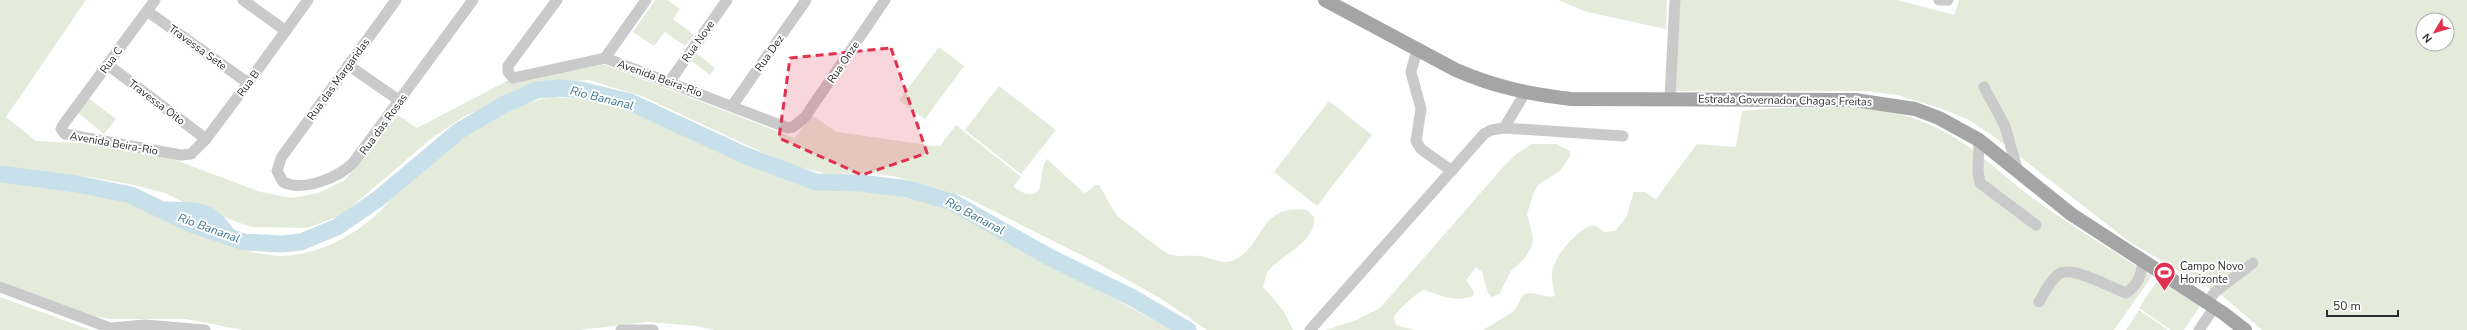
<svg xmlns="http://www.w3.org/2000/svg" width="2467" height="330" font-family="'Nunito Sans',sans-serif">
<style>
.green{fill:#e5ebdb;fill-rule:evenodd}
.lines{fill:none;stroke-linecap:round;stroke-linejoin:round}
.river{stroke:#c7e0ea;stroke-width:17}
.minor{stroke:#cacaca;stroke-width:11}
.major{stroke:#a5a5a5;stroke-width:14}
.marked{fill:#e2314e;fill-opacity:0.2;stroke:#e2314e;stroke-width:3;stroke-dasharray:8 5;stroke-linejoin:round}
.labels{text-anchor:middle;stroke-width:4;stroke-linejoin:round;paint-order:stroke}
.street-label{font-size:11px;fill:#2d2d2d;stroke:#fff}
.poi-label{font-size:11px;fill:#2d2d2d;stroke:#fff;text-anchor:start}
.water-label{font-size:12px;font-style:italic;fill:#3d768e;stroke:#fff}
</style>
<rect width="100%" height="100%" fill="#fff"/>
<!-- green -->
<g class="green">
<path d="M0,0H86L6,117L36,141L80,143L162,155L261,192L292,198L318,193L345,180L398,115L417,128L507,81L600,63L795,138L811,115L837,132L934,146H940L956,125L1021,177L1013,186C1021,192 1030,198 1038,191C1044,180 1039,169 1047,159L1084,193L1087,192L1095,185H1099L1117,216L1166,253C1178,258 1186,255 1199,256C1211,256 1218,265 1231,261C1265,250 1256,203 1307,210L1314,217C1317,241 1282,255 1269,270C1265,274 1265,282 1263,287L1283,310L1293,330H1207L1160,298L1097,263L966,197L897,177L874,173L828,174L801,168L774,158L644,97L589,80L555,82L518,93L465,116L433,137L342,215L307,228L251,227L185,203L165,193L134,185L88,177L0,169Z"/>
<path d="M655,0H667L680,9L673,19L694,35L685,46L665,32L654,46L633,32Z"/>
<path d="M1558,0H1667L1666,29L1587,12Z"/>
<path d="M1679,0H1898L1954,15L1959,0H2467V330H2262L2225,298L2130,242L1993,136L1969,120L1943,109L1897,95L1864,91H1674ZM2423,20H2447V44H2423Z"/>
<path d="M939,47L964,66L925,119L899,100Z"/>
<path d="M696,53L715,68L710,75L690,60Z"/>
<path d="M999,86L1056,130L1021,174L965,130Z"/>
<path d="M553,97L600,100L633,109L735,157L809,187L863,190L941,204L975,219L1022,248L1172,330H715L696,326L648,322L579,330H243L186,319H110L93,316L0,281V182C44,188 88,188 131,202C149,208 165,219 181,226C214,241 258,260 294,255C329,250 361,231 385,206C396,194 407,181 419,170C457,137 503,105 553,97Z"/>
<path d="M88,98L116,119L104,134L77,112Z"/>
<path d="M1329,101L1372,135L1317,206L1274,172Z"/>
<path d="M1778,108C1816,108 1858,103 1896,113C1962,130 1986,164 2038,202C2074,228 2114,251 2152,276L2114,330H1483L1514,311L1524,294C1535,290 1544,299 1555,296C1554,288 1551,280 1552,272C1555,255 1578,228 1594,225L1605,232L1615,231L1626,218L1634,192H1645L1656,199L1697,144L1736,147L1742,111Z"/>
<path d="M1532,144H1556L1570,151V156L1560,171L1539,184L1534,192L1527,214L1533,237L1532,246L1526,257L1511,271L1499,294L1492,297L1488,293L1482,272L1476,267L1466,280L1474,292L1473,296C1455,303 1440,295 1424,290C1417,292 1398,310 1394,317L1396,325L1415,330H1326L1356,320L1380,308L1505,165L1516,154Z"/>
<path d="M2159,278L2200,306L2184,330H2171L2139,308Z"/>
<path d="M0,297L91,330H0Z"/>
<path d="M2139,310L2168,330H2126Z"/>
</g>
<g class="lines">
<!-- river -->
<g class="river">
<path d="M0,174L77,184L131,195L191,224L244,242L282,244L301,242L337,227L378,199L459,131L503,105L537,90L559,88L581,90L630,102L744,155L816,182L861,183L908,189L952,202L1049,257L1133,298L1188,330"/>
<path d="M167,210C200,211 209,208 229,237"/>
</g>
<!-- minor -->
<g class="minor">
<path d="M155,0L63,125L61,129L65,134L181,155L191,154L206,139L248,83L308,0"/>
<path d="M243,0L286,31"/>
<path d="M396,0L281,158L277,171L283,182C303,192 338,178 353,163L473,0"/>
<path d="M557,0L508,66V72L513,78L605,58L788,128L793,127L805,117L885,0"/>
<path d="M1939,0H1948"/>
<path d="M147,11L248,83"/>
<path d="M1417,50L1411,72L1421,109L1416,141L1421,149L1452,171"/>
<path d="M605,58L646,0"/>
<path d="M108,65L206,139"/>
<path d="M348,65L400,101"/>
<path d="M670,81L727,0"/>
<path d="M1984,87L2005,126L2018,172"/>
<path d="M1670,99L1675,0"/>
<path d="M732,106L806,0"/>
<path d="M1504,128L1525,93"/>
<path d="M1979,140L1978,172L1980,183L2036,225"/>
<path d="M0,287L110,328L145,325L205,330"/>
<path d="M2039,302C2044,294 2051,279 2059,274C2072,265 2111,288 2126,293C2138,285 2141,276 2143,261"/>
<path d="M2207,303L2215,292L2253,263"/>
<path d="M621,330H653"/>
<path d="M1310,330L1484,134L1491,130L1504,128L1623,136"/>
<path d="M2199,330L2214,308"/>
</g>
<!-- major -->
<path class="major" d="M1325,0L1456,70C1495,87 1529,94 1571,99L1855,100L1915,109L1939,118L1979,140L2071,214L2223,313L2245,330"/>
</g>
<!-- marked area -->
<path class="marked" d="M891,48L927,153L862,175L779,138L790,58Z"/>
<!-- icons -->
<defs>
<symbol id="stadium-pin" viewBox="-11 -11 22 30"><path d="M0 17L-7.5 6A9.5 9.5 0 1 1 7.5 6Z" fill="#e2314e" stroke="#fff"/><path d="M0-5a6.5 5 0 1 0 0 10a6.5 5 0 1 0 0-10ZM-3.5-1.8h7v3.6h-7Z" fill="#fff"/></symbol>
</defs>
<g fill-rule="evenodd">
<use href="#stadium-pin" x="2152" y="260" width="25" height="34"/>
</g>
<g class="labels">
<!-- street labels -->
<g class="street-label">
<text transform="translate(698 41) rotate(-55)" y="4">Rua Nove</text>
<text transform="translate(198 47) rotate(36)" y="4">Travessa Sete</text>
<text transform="translate(769 53) rotate(-55)" y="4">Rua Dez</text>
<text transform="translate(111 60) rotate(-54)" y="4">Rua C</text>
<text transform="translate(843 62) rotate(-56)" y="4">Rua Onze</text>
<text transform="translate(660 78) rotate(20)" y="4">Avenida Beira-Rio</text>
<text transform="translate(338 79) rotate(-54)" y="4">Rua das Margaridas</text>
<text transform="translate(248 83) rotate(-54)" y="4">Rua B</text>
<text transform="translate(1785 100) rotate(1)" y="4">Estrada Governador Chagas Freitas</text>
<text transform="translate(157 102) rotate(37)" y="4">Travessa Oito</text>
<text transform="translate(383 124) rotate(-54)" y="4">Rua das Rosas</text>
<text transform="translate(114 143) rotate(10)" y="4">Avenida Beira-Rio</text>
</g>
<!-- poi labels -->
<g class="poi-label">
<text x="2180" y="270">Campo Novo<tspan x="2180" dy="13">Horizonte</tspan></text>
</g>
<!-- water labels -->
<g class="water-label">
<text transform="translate(602 98) rotate(14)" y="4">Rio Bananal</text>
<text transform="translate(975 216) rotate(28)" y="4">Rio Bananal</text>
<text transform="translate(209 228) rotate(20)" y="4">Rio Bananal</text>
</g>
</g>
<!-- north arrow -->
<g transform="translate(2435 32) rotate(232)"><circle r="19" fill="#ffffff" stroke="#ababab"/>
<path d="M0-3L7 15L0 10L-7 15Z" fill="#e2314e"/>
<text y="-6" font-size="11" font-weight="bold" text-anchor="middle" fill="#2d2d2d">N</text>
</g>
<!-- scale -->
<path d="M2327 310v6h71v-6" fill="none" stroke="#2d2d2d" stroke-width="2"/>
<text x="2333" y="310" font-size="12" fill="#2d2d2d" stroke="#ffffff" stroke-width="3" paint-order="stroke">50 m</text>
</svg>
